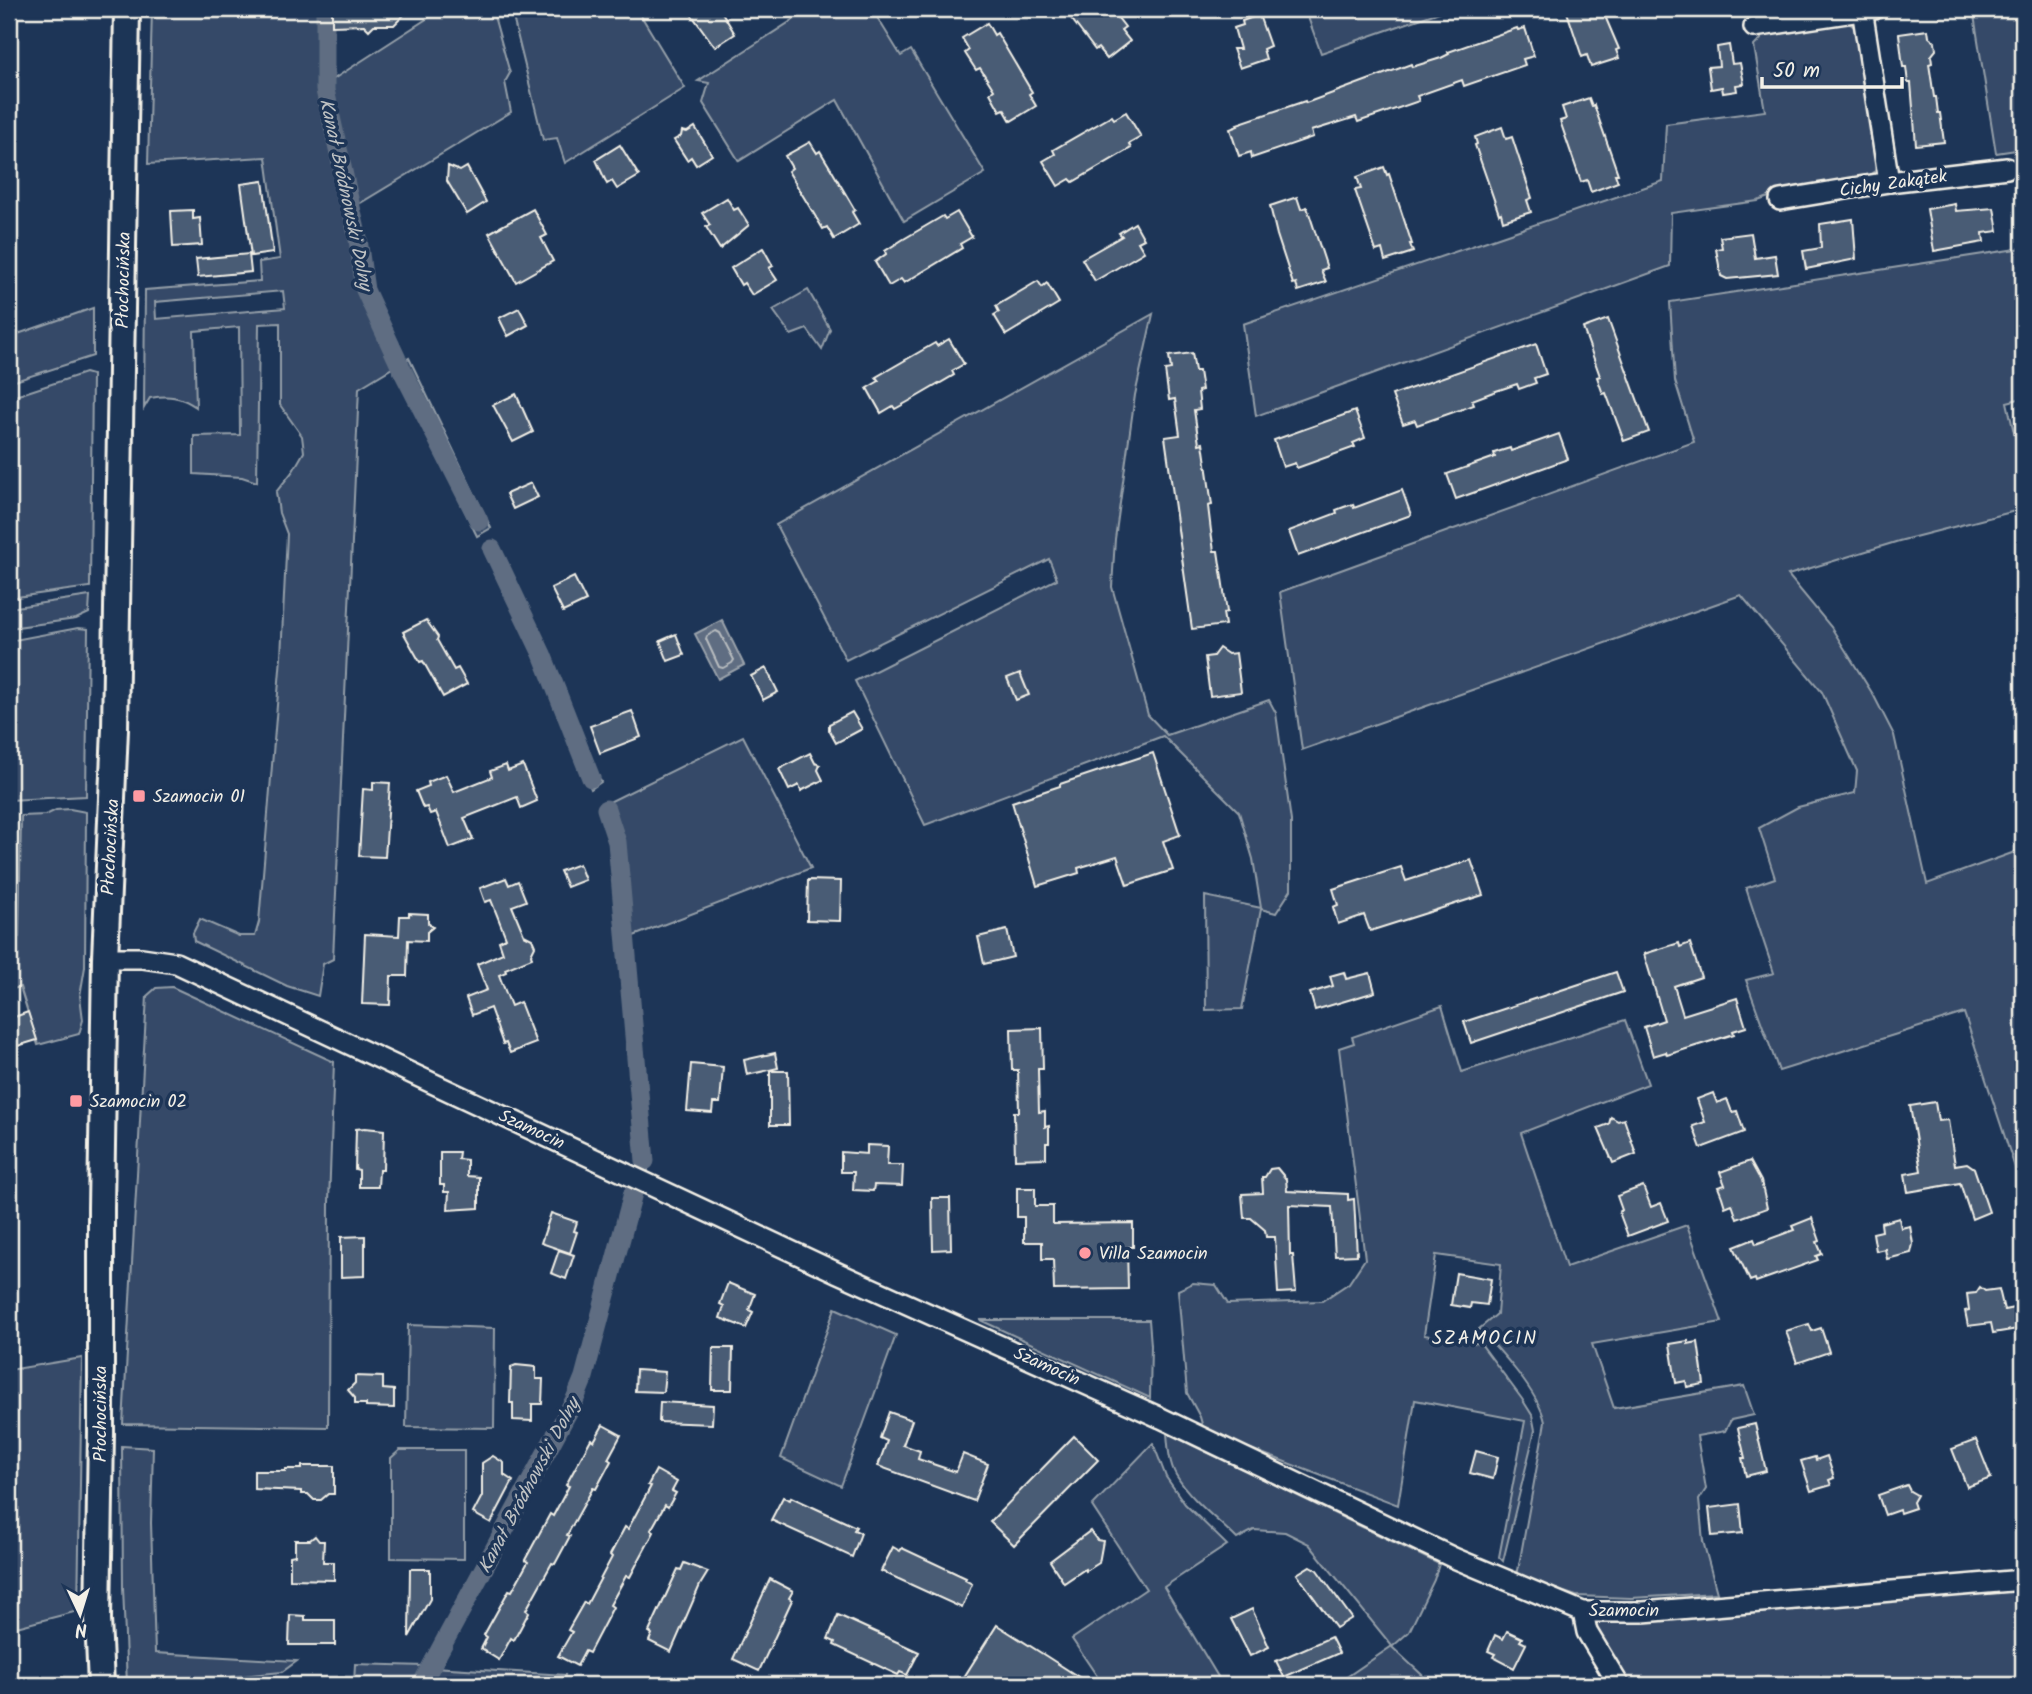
<svg xmlns="http://www.w3.org/2000/svg" width="2032" height="1694" font-family="Kalam,sans-serif">
<style>
.green{fill:#354a67;stroke:#949ea8;stroke-width:2;fill-rule:evenodd}
.water{fill:#5e6d82;stroke:#9aa2ab;stroke-width:2}
.lines{fill:none;stroke-linecap:round;stroke-linejoin:round}
.shore{stroke:#b8bcbf;stroke-width:2}
.canal{stroke:#5e6d82;stroke-width:19}
.building{fill:#485b74;stroke:#f4f1e8;stroke-width:2}
.minor-casing{stroke:#f4f1e8;stroke-width:24}
.major-casing{stroke:#f4f1e8;stroke-width:30}
.minor{stroke:#1d3557;stroke-width:19}
.major{stroke:#1d3557;stroke-width:24}
.poi-dot{fill:#ff9aa2;stroke:#1d3557;stroke-width:2.5}
.labels{text-anchor:middle;stroke-width:7;stroke-linejoin:round;paint-order:stroke}
.street-label{font-size:18px;fill:#f4f1e8;stroke:#1d3557}
.poi-label{font-size:18px;fill:#f4f1e8;stroke:#1d3557;text-anchor:start}
.water-label{font-size:19px;font-style:italic;fill:#c0c3c4;stroke:#1d3557}
.neighbourhood-label{font-size:19px;letter-spacing:2px;fill:#f4f1e8;stroke:#1d3557}
</style>
<rect width="100%" height="100%" fill="#1d3557"/>
<filter id="ink" filterUnits="userSpaceOnUse"><feTurbulence type="fractalNoise" baseFrequency=".0143" numOctaves="2"/><feDisplacementMap in="SourceGraphic" scale="14" xChannelSelector="R" yChannelSelector="G"/><feConvolveMatrix kernelMatrix="1 2 1 2 8 2 1 2 1" color-interpolation-filters="sRGB"/></filter>
<g filter="url(#ink)">
<!-- green -->
<g class="green">
<path d="M152,9H329V82L442,9H492L510,73L505,82L511,112L354,207L370,283L378,309L404,361L409,358L491,528L477,536L394,367L359,388L333,959L323,964L318,996L287,986L194,941L193,933L200,919L239,936H255L259,922L281,657L287,534L279,513L276,492L293,471L304,452L302,436L280,405V323L259,324L257,482L242,477L194,474V436L240,435L239,327L194,331L196,407C180,396 169,395 150,398L144,408L145,290L260,281L259,262L280,259L266,157L148,164ZM283,291L285,308L156,319L155,302Z"/>
<path d="M511,9H637L685,88L565,163L557,138L543,140Z"/>
<path d="M810,9H872L901,56L911,50L985,173L904,221L837,100L739,161L703,103L709,83L698,81Z"/>
<path d="M1305,9H1448L1321,53Z"/>
<path d="M1973,9H2023V149L1996,153Z"/>
<path d="M1835,22L1849,23L1858,30L1879,155L1875,171L1861,180L1774,195L1758,201L1671,213L1670,266L1256,416L1243,324L1663,181L1666,124L1765,111L1754,46L1761,39V34Z"/>
<path d="M2023,248V398L2007,402L2023,472V509L1899,541L1788,575L1831,627L1874,696L1894,735L1927,884L2023,849V1192L1964,1013L1779,1071L1746,980L1774,973L1746,888L1775,878L1759,828L1798,807L1855,793L1857,771L1822,692L1741,595L1302,750L1280,592L1694,442L1675,381L1670,302Z"/>
<path d="M808,290L830,329L822,350L807,329L791,335L773,310Z"/>
<path d="M93,308V356L9,383V337Z"/>
<path d="M1153,314L1135,395L1115,539L1112,587L1148,715L1167,735L1269,700L1276,713L1291,821V890L1276,913L1261,909L1242,1009L1206,1010L1205,896L1261,908L1253,859L1239,812L1163,736L925,825L855,681L1057,579L1049,559L846,660L776,525Z"/>
<path d="M85,373L92,375L90,587L9,598V398Z"/>
<path d="M494,541L546,652L601,782L591,789L538,656L484,548Z"/>
<path d="M90,596L89,613L76,619L9,628V608Z"/>
<path d="M78,628L88,629L86,796L9,800V641Z"/>
<path d="M743,736L811,868L631,937L648,1139V1175L639,1168L613,843L599,807Z"/>
<path d="M70,809L86,812L85,967L80,996L83,1020L79,1034L38,1045L20,987L9,990V941L19,937L21,816L46,815L56,810Z"/>
<path d="M172,987L334,1062L329,1202L328,1427L123,1424L147,996L156,988Z"/>
<path d="M1442,1006L1462,1072L1625,1020L1648,1084L1521,1133L1566,1267L1687,1225L1722,1322L1592,1344L1614,1408L1744,1386L1754,1415L1731,1420L1725,1431L1697,1436L1706,1489L1699,1500L1703,1541L1717,1593L1631,1598L1576,1596L1517,1576L1545,1422C1539,1393 1500,1350 1479,1329L1497,1314L1501,1264L1436,1255L1424,1335L1481,1344L1522,1399L1532,1415L1535,1430L1503,1561L1499,1557L1525,1421L1415,1400L1398,1505L1204,1431L1200,1417L1187,1393L1178,1290L1193,1283L1216,1285L1228,1304L1322,1301L1349,1283L1365,1259L1339,1048L1354,1043L1352,1037Z"/>
<path d="M628,1188L638,1191L587,1383L580,1399L434,1667L565,1675L562,1685H354L355,1664L425,1666L568,1403L576,1385Z"/>
<path d="M835,1308L896,1335L841,1486L781,1458Z"/>
<path d="M980,1320H1149L1151,1345L1150,1398Z"/>
<path d="M408,1325L495,1328L494,1428L406,1427Z"/>
<path d="M82,1358L78,1611L9,1629V1370Z"/>
<path d="M1167,1433L1439,1564L1434,1580L1409,1632L1392,1647L1433,1685H1335L1392,1646L1309,1544L1285,1532L1254,1530L1237,1539C1217,1519 1191,1500 1176,1475C1169,1463 1168,1446 1167,1433Z"/>
<path d="M1153,1443L1166,1477L1185,1504L1227,1545L1164,1587L1223,1685H1103L1072,1639L1146,1589L1092,1506Z"/>
<path d="M122,1446L153,1448L151,1523L155,1653L297,1661L282,1672L232,1677L230,1685H127L123,1587Z"/>
<path d="M400,1450H464V1559L391,1558V1458Z"/>
<path d="M2016,1587L2023,1599V1685H1623L1592,1628L1599,1619Z"/>
</g>
<!-- water -->
<path class="water" d="M722,620L744,665L718,679L695,634Z"/>
<g class="lines">
<!-- shore -->
<path class="shore" d="M716,631L720,633L734,660L732,663L723,668L719,667L706,639L707,636Z"/>
<!-- canal -->
<g class="canal">
<path d="M325,9V90L358,239L365,290L402,370L479,521"/>
<path d="M492,549L542,654L591,778"/>
<path d="M606,809L617,842L645,1161"/>
<path d="M421,1685L575,1399L584,1377L633,1193"/>
</g>
</g>
<!-- building -->
<g class="building">
<path d="M332,9H410L394,25H374L369,30L364,25L332,26Z"/>
<path d="M699,9H720L735,34L715,47L691,14Z"/>
<path d="M1064,9H1111L1125,27L1121,30L1130,41L1107,59L1098,48L1095,50Z"/>
<path d="M1566,9H1602L1619,49L1616,50L1619,58L1591,67L1587,55L1582,57Z"/>
<path d="M1259,15L1270,46L1263,49L1266,59L1240,68L1233,49H1240L1234,28L1243,25L1242,21Z"/>
<path d="M987,23L994,35L997,33L1032,92L1029,94L1036,106L1011,121L1004,109L1000,111L990,93L994,90L980,68L976,70L965,53L969,50L962,38Z"/>
<path d="M1517,28L1518,30L1525,28L1534,56L1523,59L1525,65L1464,86L1462,80L1417,96L1419,101L1358,122L1356,117L1311,131L1313,137L1252,158L1251,152L1239,156L1230,129L1238,126L1237,124L1305,101L1306,103L1411,64L1412,67L1441,58L1449,54L1448,52Z"/>
<path d="M1928,30L1929,37L1935,42L1936,50L1931,56L1932,63L1929,64L1934,97H1936L1938,113H1940L1944,142L1916,145L1911,83H1908L1906,67H1903L1899,34Z"/>
<path d="M1729,45L1732,64L1740,63L1744,84L1736,85L1737,91L1723,93L1722,87L1711,89L1708,67L1719,66L1717,47Z"/>
<path d="M1589,98L1592,106L1594,105L1618,174H1615L1618,182L1591,192L1587,180L1581,182L1560,121L1566,119L1562,107Z"/>
<path d="M1126,112L1141,137L1129,144L1131,148L1073,182L1070,179L1058,186L1043,161L1055,154L1053,150L1112,116L1114,119Z"/>
<path d="M695,127L712,155L696,165L691,157L687,160L674,140L681,136L682,131L687,132Z"/>
<path d="M1502,127L1506,139L1512,137L1532,198L1527,200L1531,212L1503,221L1501,213L1499,214L1489,185L1475,145L1477,144L1475,137Z"/>
<path d="M810,142L817,153L820,151L831,169L855,210L852,212L859,224L834,239L827,227L823,229L788,171L792,168L785,156Z"/>
<path d="M620,145L639,176L617,189L612,181L607,184L596,160Z"/>
<path d="M448,166L460,171L467,167L486,202L467,214L447,181Z"/>
<path d="M1384,167L1387,175L1389,174L1412,244H1410L1413,252L1385,261L1382,249L1376,251L1355,190L1361,189L1357,177Z"/>
<path d="M263,181L273,253L251,256L241,184Z"/>
<path d="M1297,197L1301,209L1307,207L1327,268L1321,270L1326,282L1298,291L1296,283L1293,284L1277,235L1270,206Z"/>
<path d="M727,198L734,210L738,208L749,225L720,249L706,227L710,225L702,213Z"/>
<path d="M1955,204L1956,211L1994,208L1998,231L1983,233L1984,242L1934,251L1927,209Z"/>
<path d="M533,209L547,235L541,238L553,261L516,282L489,233Z"/>
<path d="M193,210V219L200,218L202,245L173,247L171,211Z"/>
<path d="M957,212L972,237L960,244L962,248L904,283L901,279L889,286L875,262L886,254L885,251L902,240L943,216L945,219Z"/>
<path d="M1853,219L1856,259L1806,269L1803,251L1821,248L1820,224Z"/>
<path d="M1135,223L1144,239L1138,242L1144,252L1095,281L1082,259L1122,236L1119,233Z"/>
<path d="M1751,233L1755,258L1775,255L1778,274L1727,279L1721,276L1716,249L1722,248L1720,237Z"/>
<path d="M763,248L773,266L769,268L777,280L752,295L744,283L741,285L731,268Z"/>
<path d="M249,254L251,272L198,277L196,259Z"/>
<path d="M1038,281L1042,287L1047,283L1059,303L1006,335L994,315L999,312L996,306Z"/>
<path d="M519,308L528,325L508,336L499,318Z"/>
<path d="M1608,319L1649,432L1624,441L1606,393L1603,394L1597,377L1600,376L1583,328Z"/>
<path d="M949,339L964,364L952,371L954,375L913,399L895,409L893,406L881,413L867,388L879,381L876,377L935,343L937,346Z"/>
<path d="M1536,344L1546,374L1534,378L1536,383L1519,389L1517,384L1496,391L1472,400L1474,405L1417,425L1415,420L1403,424L1392,395Z"/>
<path d="M1192,353L1195,371H1199L1202,390L1198,391L1200,409L1194,410L1199,444L1203,443L1212,505L1208,506L1211,531L1214,551H1218L1227,612L1223,613L1225,625L1192,629L1165,437L1180,435L1175,399L1169,400L1165,370L1171,369L1169,356Z"/>
<path d="M516,394L533,432L513,442L493,405Z"/>
<path d="M1355,411L1365,438L1353,443L1355,447L1297,468L1295,463L1283,467L1274,440Z"/>
<path d="M1559,434L1568,459L1456,499L1447,474L1495,457L1494,453L1510,448L1511,451Z"/>
<path d="M531,483L538,497L513,509L506,494Z"/>
<path d="M1402,490L1411,515L1298,556L1289,531L1337,513L1336,510L1344,507L1353,504L1354,508Z"/>
<path d="M574,577L586,601L563,612L551,588Z"/>
<path d="M426,620L438,637L437,640L454,670L458,668L467,684L443,697L423,661L420,662L403,632Z"/>
<path d="M676,634L684,655L668,661L660,641Z"/>
<path d="M1219,648L1228,654L1236,653L1241,692L1210,696L1205,657L1213,656Z"/>
<path d="M766,668L778,692L763,700L751,676Z"/>
<path d="M1020,673L1029,695L1016,700L1007,678Z"/>
<path d="M632,711L641,737L600,753L590,726Z"/>
<path d="M852,712L862,729L836,743L829,730V724Z"/>
<path d="M810,753L815,763L820,765L818,770L823,780L801,791L799,785L789,790L779,769Z"/>
<path d="M1153,753L1180,835L1163,841L1173,870L1127,885L1117,856L1078,868L1079,873L1037,886L1012,802L1060,786V784Z"/>
<path d="M506,765L508,771L523,765L537,801L521,808L517,797L464,818L473,839L450,848L436,812L430,814L427,807L423,808L416,791L429,786L428,782L446,775L454,792L492,777L490,771Z"/>
<path d="M373,782L390,783L385,857L359,856L363,789L373,790Z"/>
<path d="M1471,860L1483,895L1370,931L1364,915L1338,924L1333,907L1338,905L1333,889L1401,867L1406,881Z"/>
<path d="M579,864L585,880L567,887L560,871Z"/>
<path d="M506,878L509,885L518,881L526,901L512,906L524,935L532,939L535,946L531,954L532,958L505,969L506,972L499,975L511,1006L520,1002L536,1043L510,1053L506,1043L503,1044L490,1008L472,1015L466,998L487,990L477,964L503,953L499,941L506,938L491,900L485,902L480,888Z"/>
<path d="M808,880L841,881L840,921L807,920Z"/>
<path d="M409,913L428,914V923L433,927L427,932V941L408,940L407,976H391L390,1005L362,1004L365,934L399,936L400,916H409Z"/>
<path d="M1007,930L1013,957L984,964L978,937Z"/>
<path d="M1679,943L1680,947L1690,943L1701,977L1674,986L1683,1015L1737,998L1746,1027L1733,1031L1734,1034L1667,1055L1666,1052L1653,1056L1644,1027L1664,1020L1644,954Z"/>
<path d="M1344,972L1346,979L1370,973L1375,992L1315,1010L1310,993L1333,986L1330,976Z"/>
<path d="M1616,972L1623,992L1471,1043L1464,1022Z"/>
<path d="M28,1012L37,1040L11,1048L9,1019Z"/>
<path d="M1042,1028L1043,1069H1038L1039,1112L1045,1111V1127L1049,1126V1143H1046V1158L1015,1159L1014,1112H1019L1018,1070H1012L1011,1029Z"/>
<path d="M775,1053L778,1068L747,1075L744,1060Z"/>
<path d="M691,1064L723,1067L720,1103H713L712,1113L687,1111Z"/>
<path d="M770,1071H788L789,1125H770Z"/>
<path d="M1713,1093L1717,1103L1727,1099L1732,1112L1737,1111L1744,1132L1701,1148L1693,1126L1705,1122L1697,1099Z"/>
<path d="M1935,1102L1938,1121L1948,1120L1955,1165L1967,1163L1974,1168L1989,1212L1972,1219L1960,1183L1908,1192L1905,1174L1921,1171L1910,1106Z"/>
<path d="M1611,1117L1618,1121L1624,1119L1636,1154L1613,1163L1598,1128L1609,1124Z"/>
<path d="M365,1128L384,1130L383,1170H379L378,1187H359V1170L355,1169L356,1129Z"/>
<path d="M867,1145L888,1146L887,1165H903L902,1186L874,1185L873,1191L853,1190L854,1172H841V1152L867,1154Z"/>
<path d="M440,1152H459L458,1159L467,1160V1176L479,1177V1208L448,1210L449,1192H444V1185H440Z"/>
<path d="M1750,1161L1761,1181L1767,1208L1737,1219L1732,1204L1725,1207L1722,1197L1718,1187L1725,1185L1720,1172Z"/>
<path d="M1277,1168L1286,1179L1287,1191L1348,1194V1200L1354,1199L1357,1255L1335,1256L1332,1207L1289,1205L1290,1255H1293L1296,1292L1278,1293L1275,1237H1266L1265,1230L1251,1218H1244L1242,1194L1263,1193L1262,1177H1265L1270,1169Z"/>
<path d="M1643,1186L1651,1207L1661,1203L1668,1221L1628,1236L1619,1212L1622,1210L1617,1196Z"/>
<path d="M1017,1188H1035V1206H1053V1224L1133,1223V1247H1127L1128,1289L1054,1290L1053,1259H1042V1242H1024V1217H1017Z"/>
<path d="M932,1198H950L951,1249L933,1250Z"/>
<path d="M551,1213L577,1222L574,1231L577,1232L570,1253L541,1243Z"/>
<path d="M1812,1218L1820,1241L1817,1242L1822,1254L1816,1256L1818,1260L1756,1282L1755,1279L1750,1281L1734,1247L1754,1239L1756,1244L1794,1230L1792,1226Z"/>
<path d="M1899,1218L1901,1228L1910,1226L1913,1244L1911,1253L1887,1259L1885,1249L1876,1251L1873,1233L1882,1231L1881,1223Z"/>
<path d="M365,1236V1276L341,1277V1237Z"/>
<path d="M559,1250L574,1255L566,1279L551,1273Z"/>
<path d="M1456,1273L1491,1279L1487,1305L1471,1303L1470,1308L1451,1305Z"/>
<path d="M728,1283L755,1294L749,1310L753,1312L746,1328L720,1318L724,1306L720,1304Z"/>
<path d="M1980,1287L1985,1291L1999,1289L2004,1310L2014,1308L2018,1329L1993,1333L1991,1323L1968,1326L1965,1311L1969,1310L1967,1294L1976,1293Z"/>
<path d="M1809,1324L1812,1331L1821,1328L1829,1352L1797,1363L1786,1331Z"/>
<path d="M1688,1341V1344L1698,1342L1704,1384L1687,1387L1686,1381L1676,1383L1670,1344Z"/>
<path d="M713,1348H733L732,1390H712Z"/>
<path d="M516,1365L536,1367V1379H543L542,1404H532V1421L513,1420V1403H510L511,1367Z"/>
<path d="M636,1370L665,1372L663,1392L635,1391Z"/>
<path d="M355,1376L383,1377V1389L394,1390V1408L366,1407V1404H355V1398L348,1390L355,1383Z"/>
<path d="M660,1402L713,1405L712,1424L659,1422Z"/>
<path d="M889,1412L912,1420L903,1445L920,1451L918,1459L956,1472L963,1454L988,1464L974,1501L878,1466L887,1441L880,1438Z"/>
<path d="M1755,1424L1766,1471L1746,1476L1742,1458H1745L1738,1428Z"/>
<path d="M603,1425L621,1435L608,1459L611,1461L596,1489L593,1488L567,1535L570,1536L555,1564L552,1563L526,1610L529,1612L514,1640L511,1638L499,1660L481,1649L487,1637L484,1635L509,1590L512,1591L528,1562L525,1560L550,1514L553,1516L569,1486L566,1485L591,1439L594,1441Z"/>
<path d="M1074,1436L1098,1460L1014,1545L990,1522Z"/>
<path d="M1976,1440L1991,1478L1967,1487L1952,1449Z"/>
<path d="M1476,1451L1498,1457L1493,1479L1470,1473Z"/>
<path d="M493,1456L504,1463V1475L513,1481L491,1523L473,1513L482,1496V1463Z"/>
<path d="M1827,1456L1834,1478L1829,1480L1831,1485L1811,1491L1801,1461L1815,1457L1816,1460Z"/>
<path d="M302,1466H334V1494H328L321,1500H314L308,1494H301V1491L254,1489V1471H285V1469H302Z"/>
<path d="M656,1470L677,1482L672,1491L676,1493L668,1507L665,1505L651,1530L654,1532L640,1558L630,1577L626,1576L610,1605L613,1607L589,1653L585,1651L577,1666L558,1656L572,1632L568,1630L584,1602L587,1604L612,1557L610,1555L625,1527L628,1529L651,1486L648,1485Z"/>
<path d="M1907,1485L1910,1491L1917,1495L1913,1502L1915,1508L1900,1513L1899,1510L1885,1515L1878,1495Z"/>
<path d="M783,1497L790,1500L791,1497L856,1527L854,1530L861,1533L852,1557L771,1520Z"/>
<path d="M1740,1504L1743,1533L1712,1536L1709,1508Z"/>
<path d="M1090,1531L1097,1540L1103,1541L1099,1563L1086,1571L1085,1569L1064,1583L1050,1561Z"/>
<path d="M315,1536L319,1541H324L323,1562H334V1580L290,1579V1556L295,1555V1540H310Z"/>
<path d="M893,1547L900,1551L902,1548L966,1578L965,1580L972,1584L962,1608L881,1571Z"/>
<path d="M684,1563L708,1572L700,1585L671,1652L649,1641L652,1634L649,1632L678,1569L681,1570Z"/>
<path d="M1310,1566L1317,1570L1352,1618L1336,1628L1297,1574Z"/>
<path d="M410,1569H430V1599L409,1637Z"/>
<path d="M770,1579L793,1591L789,1598L792,1600L759,1671L733,1659Z"/>
<path d="M1252,1609L1269,1647L1250,1656L1231,1619Z"/>
<path d="M290,1615L305,1616V1620H335V1645H289Z"/>
<path d="M838,1615L919,1652L907,1675L900,1672L898,1675L834,1645L835,1642L828,1639Z"/>
<path d="M997,1625L1046,1656L1091,1685H959Z"/>
<path d="M1507,1631L1522,1638L1520,1641L1526,1644L1514,1668L1493,1657L1495,1654L1488,1651L1495,1635L1503,1639Z"/>
<path d="M1331,1637L1339,1653L1284,1677L1276,1661Z"/>
</g>
<g class="lines">
<defs>
<g id="minor">
<path d="M1862,9L1889,182"/>
<path d="M1754,27L1874,9"/>
<path d="M1780,200L1889,182L2007,168"/>
<path d="M105,958H142L176,963L838,1273L1161,1418L1454,1558L1583,1612H1643L2023,1580"/>
<path d="M1583,1612L1587,1632L1619,1685"/>
</g>
<path id="major" d="M101,1685L98,1619L101,1433V1208L105,958L115,729L127,9"/>
</defs>
<!-- minor casing -->
<use href="#minor" class="minor-casing"/>
<!-- major casing -->
<use href="#major" class="major-casing"/>
<!-- minor -->
<use href="#minor" class="minor"/>
<!-- major -->
<use href="#major" class="major"/>
</g>
</g>
<!-- markers -->
<g class="poi-dot">
<rect x="132" y="789" width="14" height="14" rx="3.5"/>
<rect x="69" y="1094" width="14" height="14" rx="3.5"/>
<circle cx="1085" cy="1253" r="7"/>
</g>
<g class="labels">
<!-- street labels -->
<g class="street-label">
<text transform="translate(1893 183) rotate(-8)" y="6">Cichy Zakątek</text>
<text transform="translate(123 280) rotate(-89)" y="6">Płochocińska</text>
<text transform="translate(110 847) rotate(-87)" y="6">Płochocińska</text>
<text transform="translate(532 1129) rotate(25)" y="6">Szamocin</text>
<text transform="translate(1047 1366) rotate(24)" y="6">Szamocin</text>
<text transform="translate(100 1414) rotate(-90)" y="6">Płochocińska</text>
<text x="1624" y="1616">Szamocin</text>
</g>
<!-- poi labels -->
<g class="poi-label">
<text x="153" y="802">Szamocin 01</text>
<text x="90" y="1107">Szamocin 02</text>
<text x="1099" y="1259">Villa Szamocin</text>
</g>
<!-- water labels -->
<g class="water-label">
<text transform="translate(347 194) rotate(78)" y="7">Kanał Bródnowski Dolny</text>
<text transform="translate(528 1485) rotate(-62)" y="7">Kanał Bródnowski Dolny</text>
</g>
<!-- neighbourhood labels -->
<g class="neighbourhood-label">
<text x="1485" y="1344">SZAMOCIN</text>
</g>
</g>
<!-- margin -->
<rect width="2032" height="1694" fill="none" stroke="#1d3557" stroke-width="35"/>
<rect x="18" y="18" width="1997" height="1659" fill="none" stroke="#f4f1e8" stroke-width="2.5" filter="url(#ink)"/>
<!-- north arrow -->
<g transform="translate(80 1614) rotate(176)" stroke="#1d3557" stroke-width="5" paint-order="stroke">
<path d="M0-5L12 26L0 18L-12 26Z" fill="#f4f1e8"/>
<text y="-10" font-size="19" font-weight="bold" text-anchor="middle" fill="#f4f1e8">N</text>
</g>
<!-- scale -->
<path d="M1762 77v10h140v-10" fill="none" stroke="#f4f1e8" stroke-width="3.5"/>
<text x="1773" y="77" font-size="21" fill="#f4f1e8" stroke="#1d3557" stroke-width="5" paint-order="stroke">50 m</text>
</svg>
